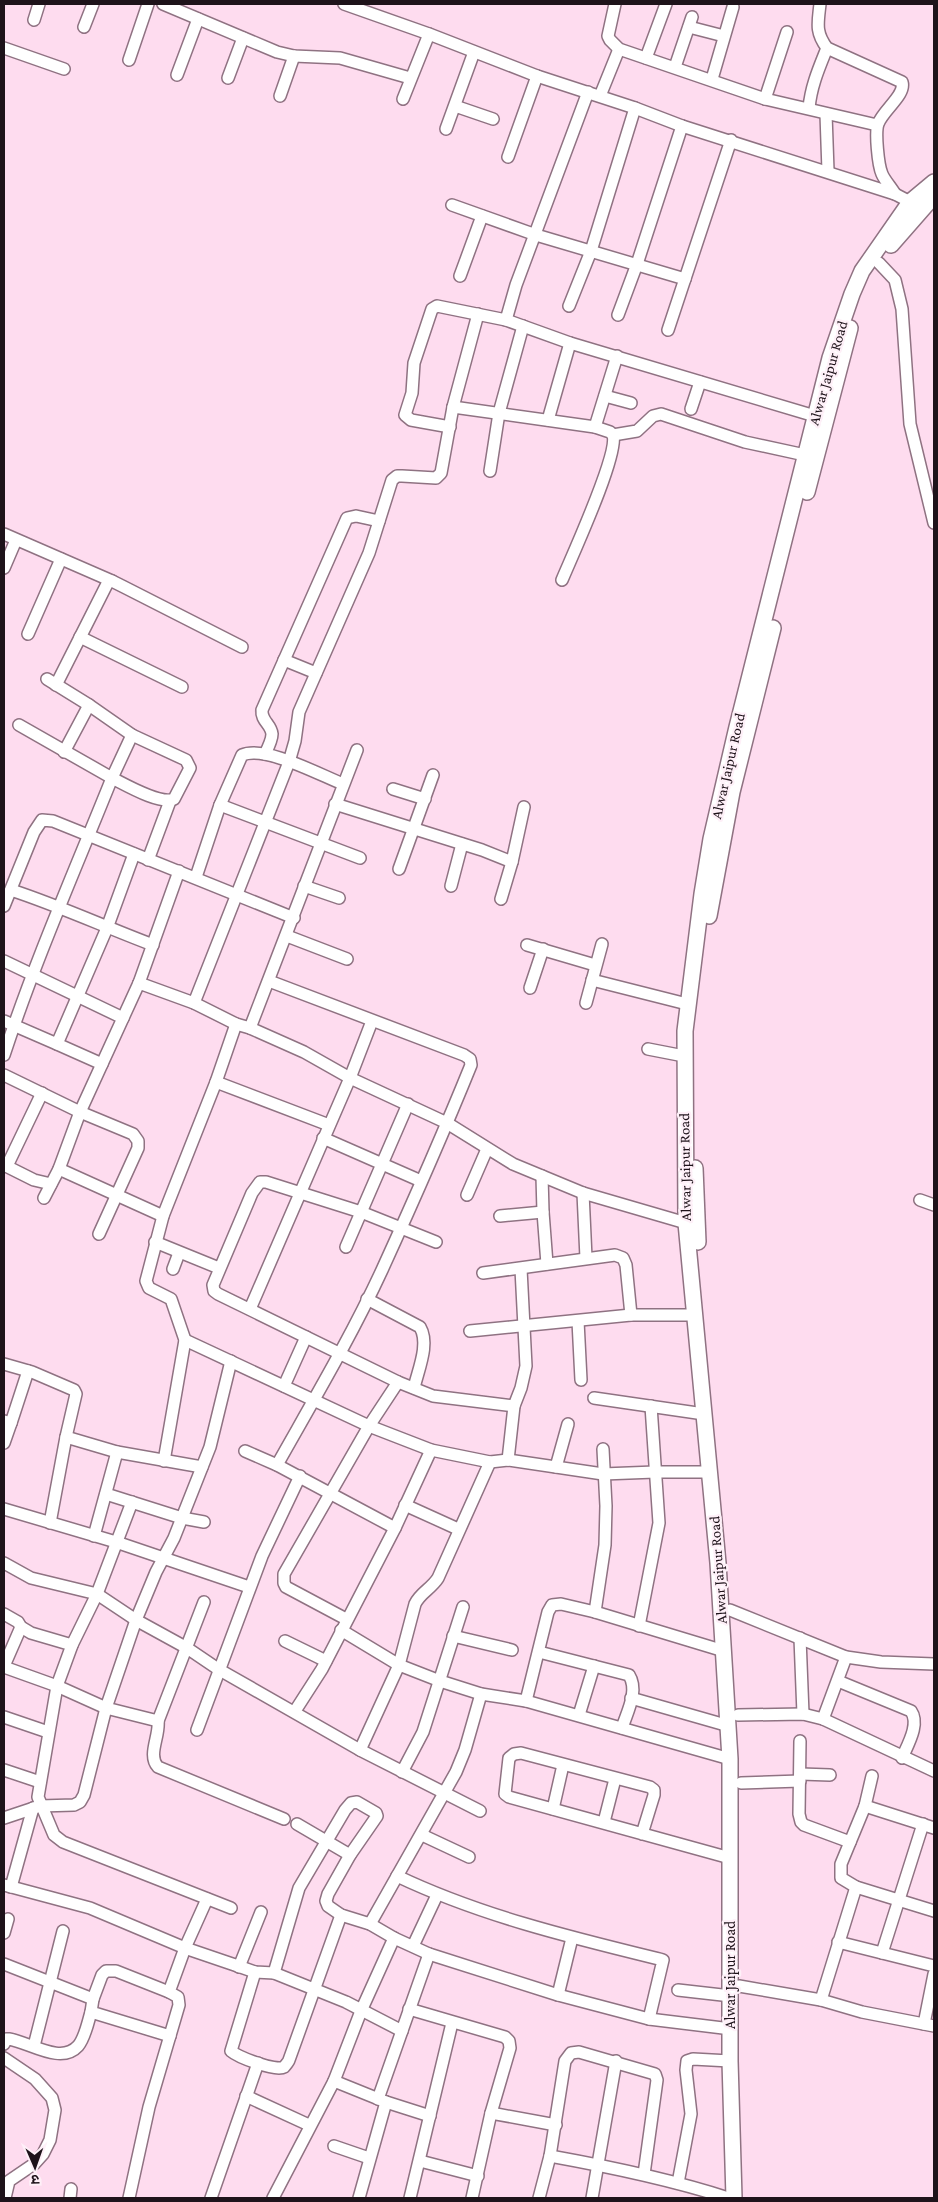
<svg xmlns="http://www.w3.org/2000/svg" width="938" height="2202" font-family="'Crimson Pro','Noto Sans Devanagari',serif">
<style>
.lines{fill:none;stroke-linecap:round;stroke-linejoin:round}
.street-casing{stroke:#8f7282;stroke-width:14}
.secondary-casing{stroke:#8f7282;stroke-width:18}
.street{stroke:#fff;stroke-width:11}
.secondary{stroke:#fff;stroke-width:15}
.labels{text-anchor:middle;stroke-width:4.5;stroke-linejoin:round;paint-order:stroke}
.street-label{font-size:15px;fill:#1e131a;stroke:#fef0f8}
</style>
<rect width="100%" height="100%" fill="#fedcef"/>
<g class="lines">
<defs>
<g id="street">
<path d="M163,4L277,52L294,56L340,58L410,78"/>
<path d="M344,4L429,34L537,76L635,108L682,126L895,194L916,205"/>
<path d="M615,4L608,36L610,40L619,49L765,99L877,125"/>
<path d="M820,4C818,23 815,32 827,48L902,82C906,95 883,110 878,124C875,132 878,165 882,174C885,181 891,187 895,194"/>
<path d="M34,20L39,4"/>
<path d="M84,27L93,4"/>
<path d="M689,27L724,36"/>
<path d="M4,48L64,69"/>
<path d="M646,58L666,4"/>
<path d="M129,60L148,4"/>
<path d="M675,67L692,17"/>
<path d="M177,75L198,19"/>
<path d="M228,78L243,38"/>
<path d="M712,79L733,7"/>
<path d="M280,96L294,56"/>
<path d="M600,96L619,49"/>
<path d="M403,99L429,34"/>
<path d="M765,99L787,32"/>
<path d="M455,106L493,119"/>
<path d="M809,108C811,86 819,68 827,48"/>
<path d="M826,114L828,171"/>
<path d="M446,129L474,52"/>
<path d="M508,157L537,76"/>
<path d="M452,205L536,235L685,279"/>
<path d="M879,263L895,280L902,309L910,424L934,523"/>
<path d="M460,276L482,216"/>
<path d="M569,306L591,251L635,108"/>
<path d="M618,315L637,264L682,126"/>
<path d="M506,320L516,285L588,92"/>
<path d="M668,330L731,140"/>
<path d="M605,396L631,403"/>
<path d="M453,407L595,427L610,432L613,435C619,454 572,556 562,580"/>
<path d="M691,409L700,382"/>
<path d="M548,420L570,343"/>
<path d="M450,427L411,420L405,415L412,393L414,363L432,309L437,306L506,320L570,343L815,416"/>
<path d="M595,427L617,356"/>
<path d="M613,435L637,431L653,416L661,414L745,442L805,455"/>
<path d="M490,471L499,413L523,326"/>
<path d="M4,534L112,581"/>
<path d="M4,568L16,540"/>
<path d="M28,634L61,559"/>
<path d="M80,637L182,687"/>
<path d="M284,660L316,673"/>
<path d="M56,685L108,582L112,581L124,587L242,647"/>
<path d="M19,725L112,778L132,735L89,705L47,679"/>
<path d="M64,752L89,705"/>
<path d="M265,754C268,748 272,740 272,734C271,724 261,721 262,710L347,518L356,516L379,521"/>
<path d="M393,789L425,799"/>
<path d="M335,804L482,850L512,862"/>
<path d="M220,805L360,858"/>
<path d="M148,860L170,801"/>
<path d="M399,869L433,775"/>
<path d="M196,877L220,805L242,755C265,745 320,775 343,784"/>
<path d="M304,886L339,898"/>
<path d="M451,886L462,844"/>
<path d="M11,890C60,906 105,927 153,945"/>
<path d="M501,899L512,862L524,807"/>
<path d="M4,906L34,832L42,820L53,821L294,918"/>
<path d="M287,936L347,959"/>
<path d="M527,945L595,965"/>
<path d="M4,961L123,1018"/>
<path d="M592,980L687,1004"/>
<path d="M269,981L464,1055L470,1059L471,1065C443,1134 413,1202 382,1270C351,1337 313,1401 277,1465"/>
<path d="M139,983L194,1003L236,1024L250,1028L304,1052L350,1078L447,1123L513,1164L583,1193L686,1223"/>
<path d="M530,988L543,949"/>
<path d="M194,1003L289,762L295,741L299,712L369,553L392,480L397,476H402L436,478L441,473L453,407L478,314"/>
<path d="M586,1003L602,944"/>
<path d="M4,1021L57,1044L107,928L134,854"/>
<path d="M250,1028L357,750"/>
<path d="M57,1044L102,1064"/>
<path d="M648,1049L684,1056"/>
<path d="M4,1055C35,961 75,870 112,778C126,785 160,805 174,799L190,768L186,760L132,735"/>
<path d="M4,1075L80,1112L133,1134L138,1141V1148L99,1234"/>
<path d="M216,1082L329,1125"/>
<path d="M323,1138L421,1181"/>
<path d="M4,1165L34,1180L51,1184"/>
<path d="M7,1166L42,1093"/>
<path d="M59,1169L163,1216"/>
<path d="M542,1176L543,1212L547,1264"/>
<path d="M583,1193L586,1258"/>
<path d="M467,1195L487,1149"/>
<path d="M44,1198L59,1169L80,1112L139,983L179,871"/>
<path d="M920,1200L934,1205"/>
<path d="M500,1216L543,1212"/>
<path d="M155,1242L219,1268"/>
<path d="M436,1242L361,1212L266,1182H260L252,1193L213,1285L214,1291L218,1294L398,1382L433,1396L514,1406"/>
<path d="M346,1247L408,1104"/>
<path d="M173,1269L179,1253"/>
<path d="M483,1273L615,1255L623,1258L626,1265L631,1315"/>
<path d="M367,1299L420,1327C430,1344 418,1370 414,1388"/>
<path d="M250,1309L350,1078L372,1021"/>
<path d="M578,1321L581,1380"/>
<path d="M470,1331L631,1315H694"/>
<path d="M185,1340L369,1426L431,1450L490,1462L508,1460L603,1474L655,1472H710"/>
<path d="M4,1364L32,1372L74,1390L76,1394L66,1437L50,1523"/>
<path d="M284,1386L306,1337"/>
<path d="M594,1398L704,1414"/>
<path d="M11,1423L28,1371"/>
<path d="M66,1437L117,1452L202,1467"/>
<path d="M4,1443L11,1423L4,1421"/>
<path d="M245,1451L277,1465L395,1528"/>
<path d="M508,1460L514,1406L521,1388L526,1366L521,1269"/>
<path d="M164,1461L185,1340L171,1299L149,1288L146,1281L163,1216L216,1082L236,1024"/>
<path d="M556,1467L568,1424"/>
<path d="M106,1494L182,1518L204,1522"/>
<path d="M132,1502L97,1594L72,1645L57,1686L38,1797L54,1835L63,1842L231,1908"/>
<path d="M405,1505L458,1529"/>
<path d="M4,1509L116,1542L249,1587"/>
<path d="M94,1536L117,1452"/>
<path d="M4,1563L31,1578L97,1594L136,1620L187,1648L218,1669L360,1750L480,1811"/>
<path d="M730,1610L846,1657L881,1662L934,1664"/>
<path d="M595,1612L605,1545L606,1506L603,1449"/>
<path d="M4,1614L18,1622L21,1627L31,1633L72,1645"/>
<path d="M346,1619L286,1587L284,1583V1574L369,1426L398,1382"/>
<path d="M639,1626L659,1523L651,1406"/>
<path d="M341,1630L399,1665L440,1681L481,1694L526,1701L730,1759"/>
<path d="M453,1636L512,1650"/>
<path d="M800,1638L803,1714"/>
<path d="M285,1641L326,1661"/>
<path d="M539,1652L629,1675C639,1691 627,1712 622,1728"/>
<path d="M4,1666L21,1627"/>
<path d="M4,1667L57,1686L106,1708L158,1721L204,1602"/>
<path d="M838,1681L911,1711C920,1724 908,1744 902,1758"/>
<path d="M631,1698L729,1726"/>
<path d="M526,1701L548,1612L552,1605L561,1604L595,1612L724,1651"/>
<path d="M295,1711L322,1669L395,1528L431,1450"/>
<path d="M579,1715L594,1666"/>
<path d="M738,1715L803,1714L823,1719L934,1771"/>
<path d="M4,1717L48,1732"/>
<path d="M823,1719L846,1657"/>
<path d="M158,1721C160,1736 147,1755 158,1767L284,1819"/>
<path d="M197,1730L262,1556L300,1476"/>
<path d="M800,1741L799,1814L801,1822L804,1825L850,1842"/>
<path d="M360,1750L399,1665L415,1604C420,1593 431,1589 438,1578L490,1462"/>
<path d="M4,1770L40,1782"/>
<path d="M402,1772L423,1732L463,1607"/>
<path d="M801,1774L830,1775"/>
<path d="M872,1776L865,1806L841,1864V1878L856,1887L934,1911"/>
<path d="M741,1783L800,1781"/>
<path d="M865,1806L934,1828"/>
<path d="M553,1809L563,1765"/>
<path d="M4,1818L40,1806L74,1805L80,1802L84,1795L106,1708L136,1620L156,1572L174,1538L210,1447L231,1361"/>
<path d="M604,1822L615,1779"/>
<path d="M297,1824L350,1855"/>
<path d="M923,1824L882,1953L934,1966"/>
<path d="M642,1834L654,1795V1790L650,1787L521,1753L514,1754L509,1758L505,1794L509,1797L730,1858"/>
<path d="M422,1835L469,1857"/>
<path d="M397,1876C481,1916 573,1938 663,1960L649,2019"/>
<path d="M4,1885L90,1908L185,1948L235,1965L255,1972L274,1973L346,2002L402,2031"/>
<path d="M11,1887L33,1808"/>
<path d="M370,1924L456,1772L465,1750L481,1694"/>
<path d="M4,1933L8,1919"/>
<path d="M838,1942L882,1953"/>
<path d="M413,1946L437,1895"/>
<path d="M4,1964L93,1999L91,2012L170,2036"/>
<path d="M239,1967L261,1912"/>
<path d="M255,1972L231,2051C238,2057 276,2072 284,2067C285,2066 289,2061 289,2060L341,1915"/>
<path d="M274,1973L299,1888L345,1810L351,1803L357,1802L376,1813L377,1816L350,1855L328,1894L326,1901L328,1906L341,1915L370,1924L394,1938L429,1954L558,1995L649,2019L731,2029"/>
<path d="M739,1986L821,2000L862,2012L934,2026"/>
<path d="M678,1990L731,1996"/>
<path d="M558,1995L572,1938"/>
<path d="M93,1999L102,1975L106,1971H116L169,1992"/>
<path d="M821,2000L856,1887"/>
<path d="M409,2009L505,2037L509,2041L510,2048L491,2113L472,2198"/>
<path d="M924,2024L934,1974"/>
<path d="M4,2044L6,2039H9C29,2042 61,2065 78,2046C85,2038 88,2022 91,2012"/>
<path d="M34,2046L63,1931"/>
<path d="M4,2058L35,2079L52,2098L55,2110L50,2140L43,2154L34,2164L9,2181L5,2198"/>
<path d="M334,2081L361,2011L394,1938"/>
<path d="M246,2096L309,2125"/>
<path d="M378,2099L429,1954"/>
<path d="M491,2113L556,2125"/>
<path d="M334,2146L369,2158"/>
<path d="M550,2156C611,2167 670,2179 728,2198"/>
<path d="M420,2161L478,2176"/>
<path d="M678,2183L691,2114L686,2070L687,2061L693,2059L730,2061"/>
<path d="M70,2198L71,2189"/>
<path d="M129,2198L149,2107L179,2005L178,1997L169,1992L185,1948L207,1899"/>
<path d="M211,2198L258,2063"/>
<path d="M273,2198L334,2081L386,2102L430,2116"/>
<path d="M359,2198L386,2102"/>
<path d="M410,2198L452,2023"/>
<path d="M539,2198L550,2156L565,2061L571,2053L579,2052L655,2074L657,2080L644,2174"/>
<path d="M592,2198L616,2061"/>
</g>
<g id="secondary">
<path d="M891,245L934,196"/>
<path d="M807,492L850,328"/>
<path d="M709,916L732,792L773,628"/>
<path d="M695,1168L698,1242"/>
<path d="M734,2198L730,2061V1759L718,1563L686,1223L685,1031L702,894L711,839L737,727L830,358L852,294L862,271L910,202L934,182"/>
</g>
</defs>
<!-- street casing -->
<use href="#street" class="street-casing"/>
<!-- secondary casing -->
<use href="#secondary" class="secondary-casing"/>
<!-- street -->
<use href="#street" class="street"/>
<!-- secondary -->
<use href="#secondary" class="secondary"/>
</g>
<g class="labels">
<!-- street labels -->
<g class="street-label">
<text transform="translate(828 373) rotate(-74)" y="5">Alwar Jaipur Road</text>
<text transform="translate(728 766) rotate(-77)" y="5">Alwar Jaipur Road</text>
<text transform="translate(685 1167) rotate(-91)" y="5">Alwar Jaipur Road</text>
<text transform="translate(718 1570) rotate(-94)" y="5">Alwar Jaipur Road</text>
<text transform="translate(730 1975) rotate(-90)" y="5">Alwar Jaipur Road</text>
</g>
</g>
<!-- border -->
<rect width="938" height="2202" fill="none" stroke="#1e131a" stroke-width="10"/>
<!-- north arrow -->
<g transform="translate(35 2167) rotate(178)" stroke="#fef0f8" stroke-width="4" paint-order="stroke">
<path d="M0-4L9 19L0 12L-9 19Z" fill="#1e131a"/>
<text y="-8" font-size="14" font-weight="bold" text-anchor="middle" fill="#1e131a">उ</text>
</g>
</svg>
